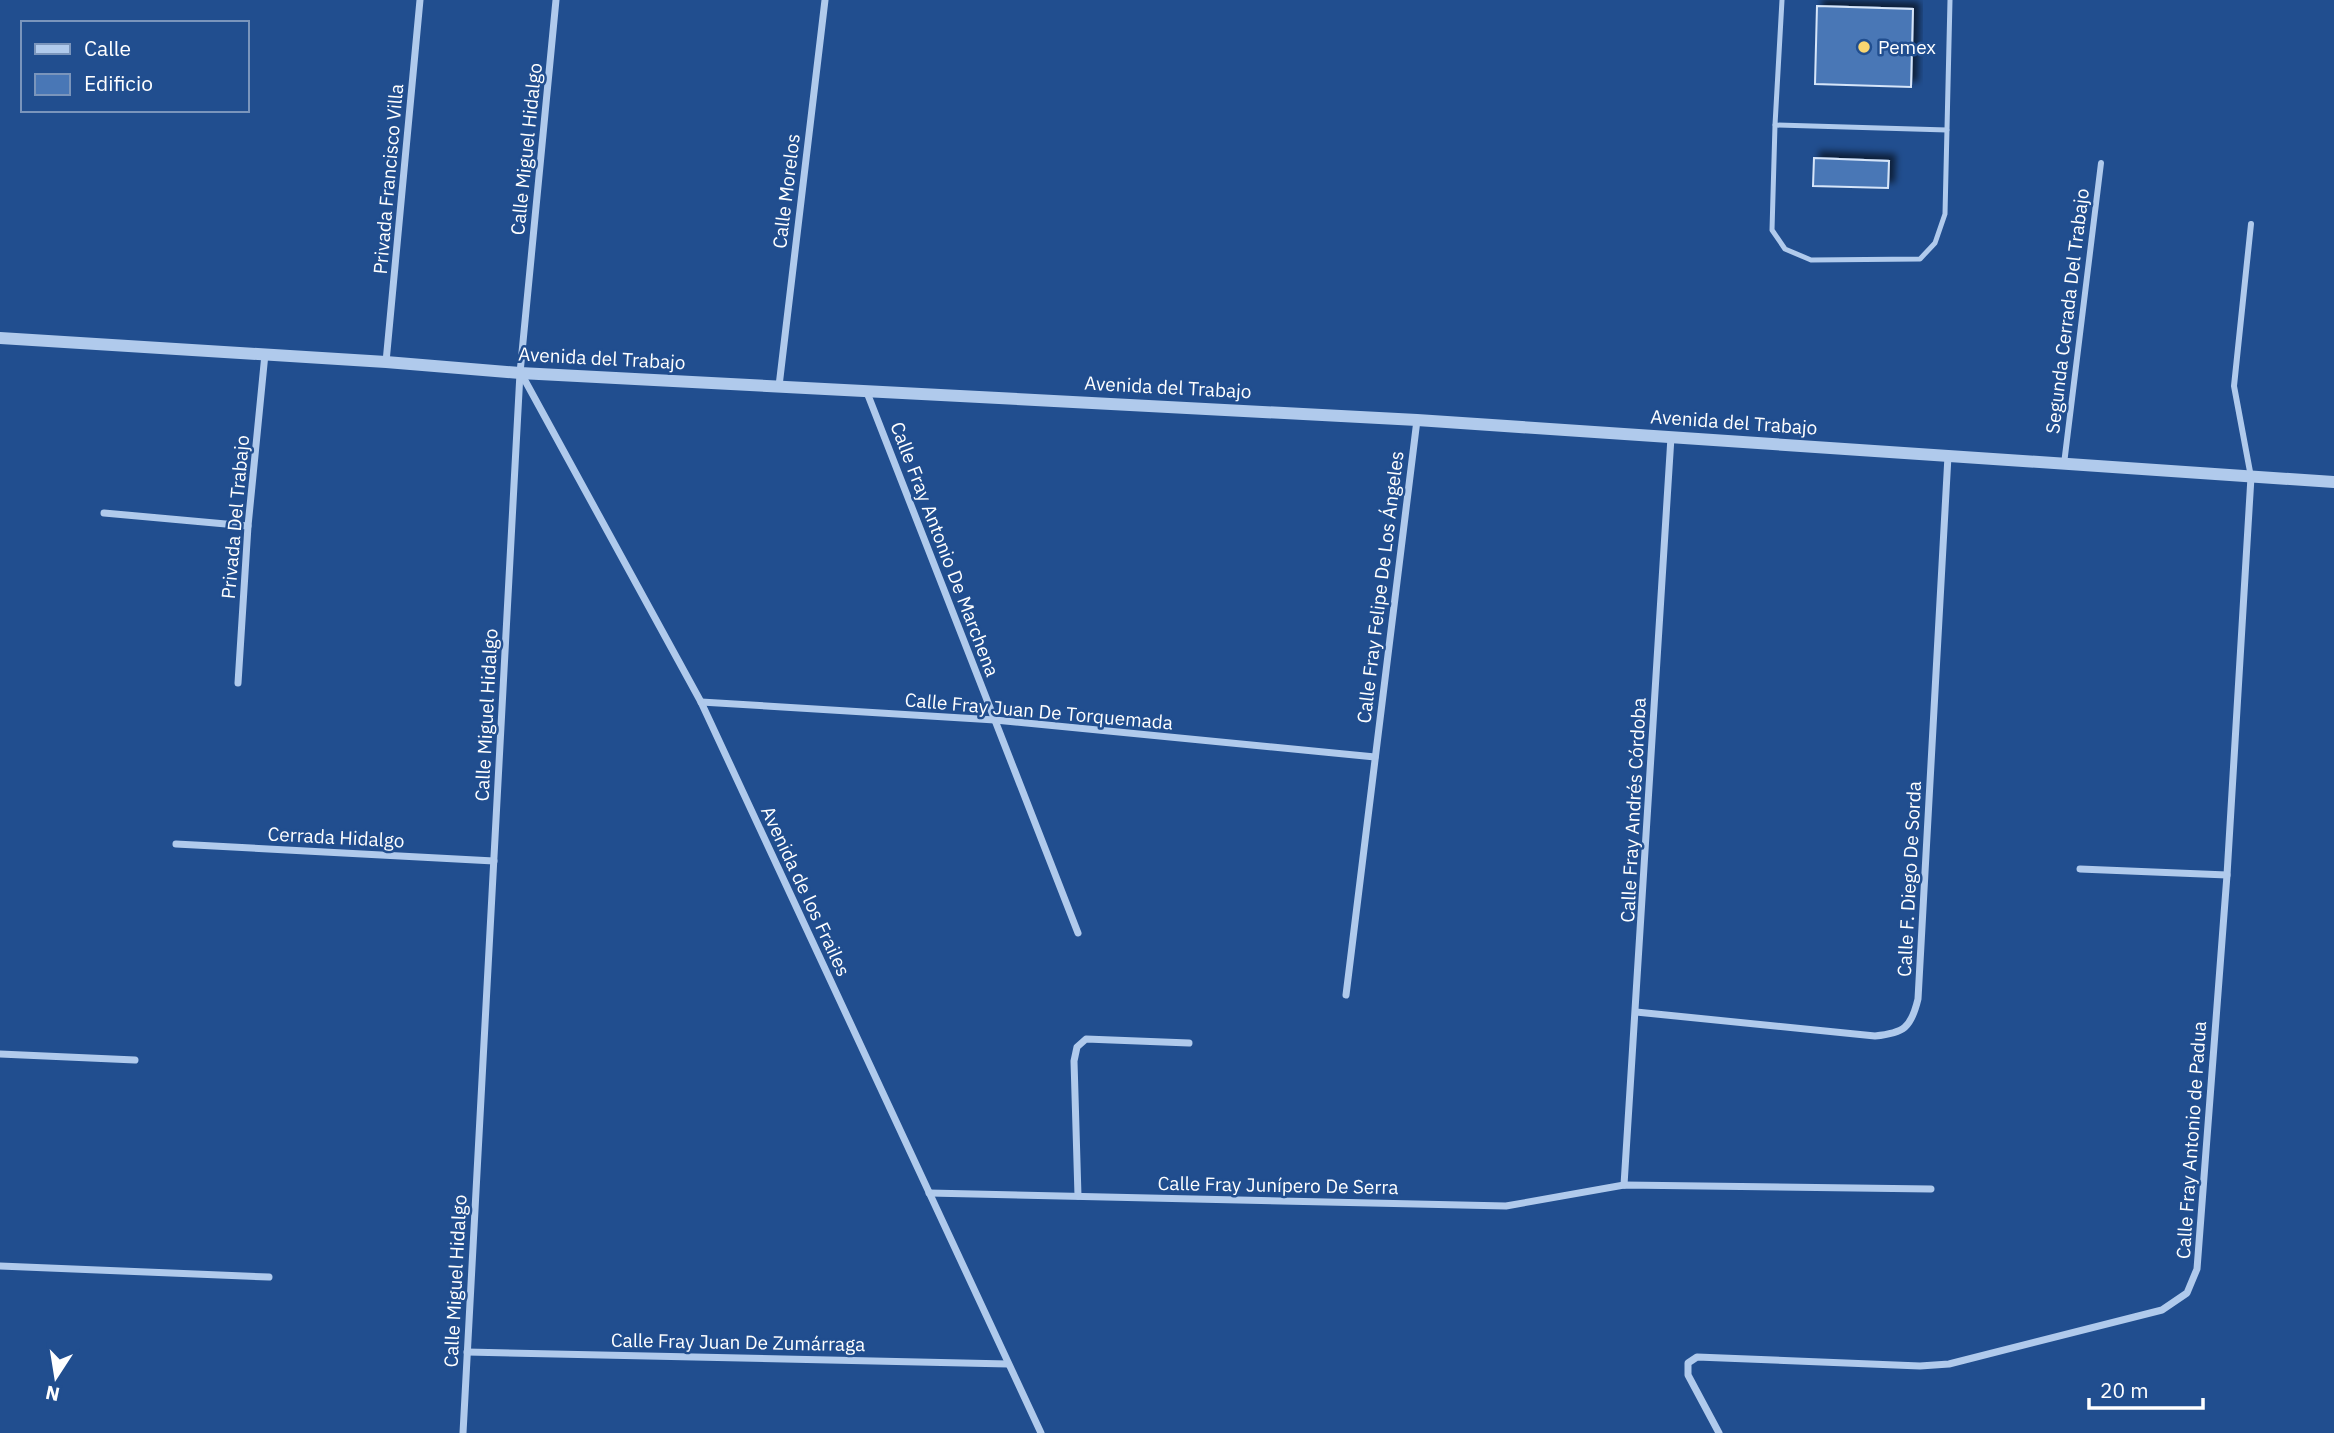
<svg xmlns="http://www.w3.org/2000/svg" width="2334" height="1433" font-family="'IBM Plex Sans',sans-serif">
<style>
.building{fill:#4977b6;stroke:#d6e5f9;stroke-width:2;filter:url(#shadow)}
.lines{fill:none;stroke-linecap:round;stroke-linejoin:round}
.service{stroke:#b0caec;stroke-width:5}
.pedestrian{stroke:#b0caec;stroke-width:6}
.minor{stroke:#b0caec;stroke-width:7}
.tertiary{stroke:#b0caec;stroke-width:12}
.poi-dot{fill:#f9d671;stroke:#214e8f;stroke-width:2.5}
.labels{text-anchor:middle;stroke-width:5;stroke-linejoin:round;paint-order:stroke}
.poi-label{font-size:19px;fill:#fff;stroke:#214e8f;text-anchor:start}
.street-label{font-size:19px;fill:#fff;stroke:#214e8f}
</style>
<defs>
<filter id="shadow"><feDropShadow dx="6" dy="-6" stdDeviation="3.5" flood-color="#0009"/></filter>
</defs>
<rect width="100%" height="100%" fill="#214e8f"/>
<!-- building -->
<g class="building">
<path d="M1817,6L1913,9L1911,87L1815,84Z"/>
<path d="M1814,158L1889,161L1888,188L1813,186Z"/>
</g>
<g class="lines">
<!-- service -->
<g class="service">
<path d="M1782,0L1775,125L1772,230L1785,249L1811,260L1920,259L1935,243L1945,214L1950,0"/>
<path d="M1775,125L1947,130"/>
</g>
<!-- pedestrian -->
<g class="pedestrian">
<path d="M2064,464L2101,163"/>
<path d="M2251,477L2234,386L2251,224"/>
</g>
<!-- minor -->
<g class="minor">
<path d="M386,362L420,0"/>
<path d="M522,375L701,702L1041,1433"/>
<path d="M779,386L825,0"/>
<path d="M866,390L1078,933"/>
<path d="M104,513L248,526"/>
<path d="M238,683L248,526L265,354"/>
<path d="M701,702L995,720L1375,757"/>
<path d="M176,844L494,861"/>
<path d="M2080,869L2227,875"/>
<path d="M1346,995L1417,420"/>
<path d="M1636,1012L1875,1036C1904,1033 1911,1028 1918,999L1948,456"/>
<path d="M0,1054L135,1060"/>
<path d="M1624,1185L1671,437"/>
<path d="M929,1193L1506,1206L1624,1185L1931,1189"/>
<path d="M1078,1196L1074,1061L1077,1047L1086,1039L1189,1043"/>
<path d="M0,1266L269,1277"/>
<path d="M467,1352L1008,1364"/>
<path d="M463,1433L520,373L556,0"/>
<path d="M1719,1433L1688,1375V1363L1697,1357L1920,1366L1949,1364L2162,1310L2187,1293L2197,1269L2227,875L2251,477"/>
</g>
<!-- tertiary -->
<path class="tertiary" d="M0,338L386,362L520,373L1417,420L2334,482"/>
</g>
<!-- markers -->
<circle class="poi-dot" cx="1864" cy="47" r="7"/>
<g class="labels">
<!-- poi labels -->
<g class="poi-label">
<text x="1878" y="54">Pemex</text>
</g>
<!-- street labels -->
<g class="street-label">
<text transform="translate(526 149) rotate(-84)" y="7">Calle Miguel Hidalgo</text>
<text transform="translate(388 179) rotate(-85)" y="7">Privada Francisco Villa</text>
<text transform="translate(786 191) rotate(-83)" y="7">Calle Morelos</text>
<text transform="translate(2067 311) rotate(-83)" y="7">Segunda Cerrada Del Trabajo</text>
<text transform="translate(602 358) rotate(3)" y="7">Avenida del Trabajo</text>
<text transform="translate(1168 387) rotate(3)" y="7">Avenida del Trabajo</text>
<text transform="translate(1734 422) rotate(4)" y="7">Avenida del Trabajo</text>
<text transform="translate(235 517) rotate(-85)" y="7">Privada Del Trabajo</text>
<text transform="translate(945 549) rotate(69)" y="7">Calle Fray Antonio De Marchena</text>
<text transform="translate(1380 587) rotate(-83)" y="7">Calle Fray Felipe De Los Ángeles</text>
<text transform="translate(1039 711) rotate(5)" y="7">Calle Fray Juan De Torquemada</text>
<text transform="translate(486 715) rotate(-87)" y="7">Calle Miguel Hidalgo</text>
<text transform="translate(1633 810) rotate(-87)" y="7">Calle Fray Andrés Córdoba</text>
<text transform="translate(336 837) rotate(3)" y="7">Cerrada Hidalgo</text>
<text transform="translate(1909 879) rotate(-87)" y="7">Calle F. Diego De Sorda</text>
<text transform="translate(806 891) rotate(65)" y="7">Avenida de los Frailes</text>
<text transform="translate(2191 1140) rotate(-86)" y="7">Calle Fray Antonio de Padua</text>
<text transform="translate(1278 1185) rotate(1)" y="7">Calle Fray Junípero De Serra</text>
<text transform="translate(455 1281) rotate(-87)" y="7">Calle Miguel Hidalgo</text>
<text transform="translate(738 1342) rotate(1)" y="7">Calle Fray Juan De Zumárraga</text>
</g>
</g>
<!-- legend -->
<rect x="21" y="21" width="228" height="91" fill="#214e8f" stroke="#7a95bc" stroke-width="2"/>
<rect x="35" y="44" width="35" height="10" fill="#b0caec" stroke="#7a95bc" stroke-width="2"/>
<text x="84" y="56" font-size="21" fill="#ffffff">Calle</text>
<rect x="35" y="74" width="35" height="21" fill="#4977b6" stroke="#7a95bc" stroke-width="2"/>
<text x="84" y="91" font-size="21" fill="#ffffff">Edificio</text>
<!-- north arrow -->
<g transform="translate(56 1377) rotate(192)" stroke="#214e8f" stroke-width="5" paint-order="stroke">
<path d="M0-5L12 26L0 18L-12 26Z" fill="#ffffff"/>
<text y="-10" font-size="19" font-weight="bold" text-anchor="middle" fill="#ffffff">N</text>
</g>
<!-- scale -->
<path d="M2089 1398v10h114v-10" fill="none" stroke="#ffffff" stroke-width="3.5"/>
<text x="2100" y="1398" font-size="21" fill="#ffffff" stroke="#214e8f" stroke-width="5" paint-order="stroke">20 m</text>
</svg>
